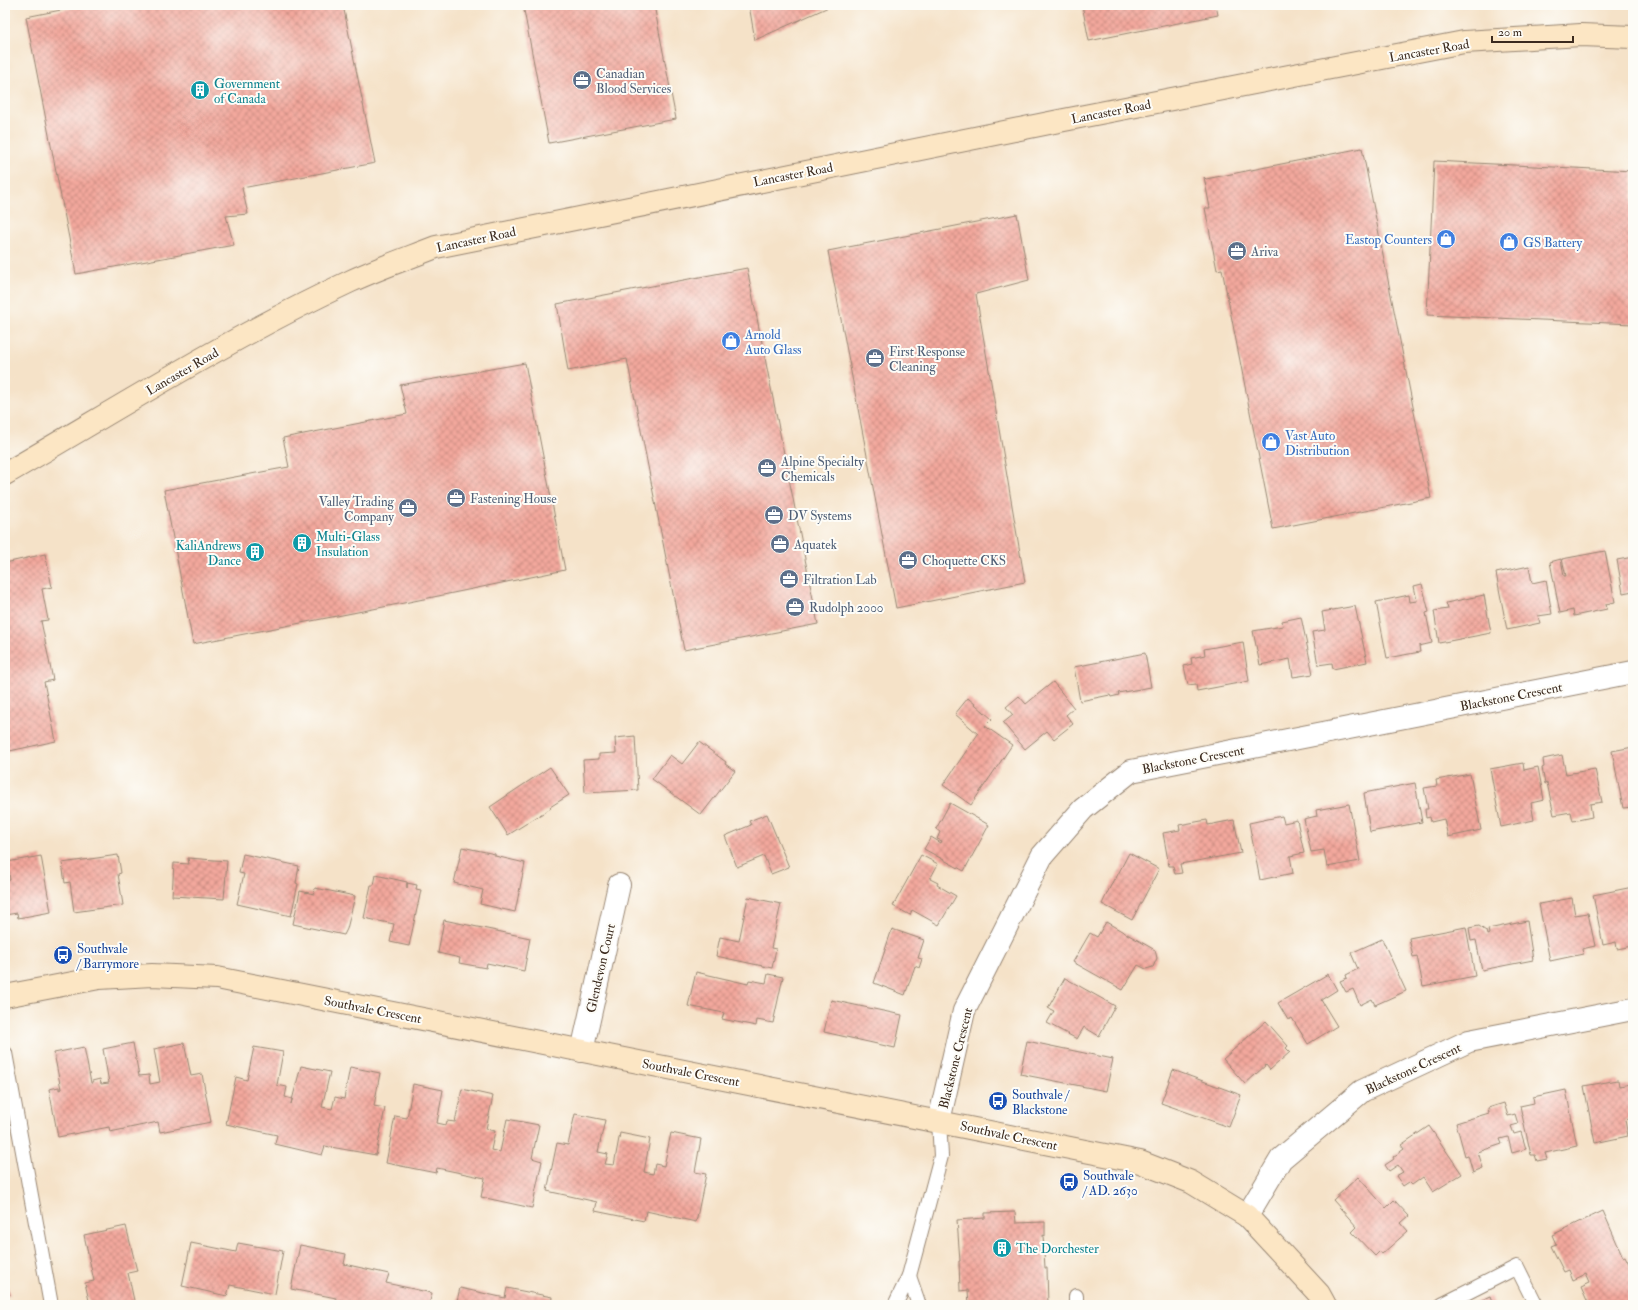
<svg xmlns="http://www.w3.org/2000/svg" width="1638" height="1310" font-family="'IM FELL Double Pica',serif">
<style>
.building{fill:url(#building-cross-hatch)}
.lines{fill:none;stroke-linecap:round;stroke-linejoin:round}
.lane-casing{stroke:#988673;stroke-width:16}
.street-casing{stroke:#988673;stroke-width:24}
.secondary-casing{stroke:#988673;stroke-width:24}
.lane{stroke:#fff;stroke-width:14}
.street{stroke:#fff;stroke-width:22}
.secondary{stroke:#fce6c4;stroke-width:22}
.labels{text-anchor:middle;stroke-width:4;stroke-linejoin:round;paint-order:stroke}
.street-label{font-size:13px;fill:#3b2a1e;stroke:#fdfcf7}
.service-label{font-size:13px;fill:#4e5e75;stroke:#fdfcf7;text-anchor:start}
.culture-label{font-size:13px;fill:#0d838f;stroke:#fdfcf7;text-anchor:start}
.shop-label{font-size:13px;fill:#366cbe;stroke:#fdfcf7;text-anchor:start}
.transit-label{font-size:13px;fill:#164399;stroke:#fdfcf7;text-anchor:start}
</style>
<defs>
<pattern id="building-cross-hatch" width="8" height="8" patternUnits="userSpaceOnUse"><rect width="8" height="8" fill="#f3a89d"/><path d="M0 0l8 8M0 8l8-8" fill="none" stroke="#c6897f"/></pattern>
</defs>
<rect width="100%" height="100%" fill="#fdfcf7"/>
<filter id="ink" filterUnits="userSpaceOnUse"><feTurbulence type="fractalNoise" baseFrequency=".025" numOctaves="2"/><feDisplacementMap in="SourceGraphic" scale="8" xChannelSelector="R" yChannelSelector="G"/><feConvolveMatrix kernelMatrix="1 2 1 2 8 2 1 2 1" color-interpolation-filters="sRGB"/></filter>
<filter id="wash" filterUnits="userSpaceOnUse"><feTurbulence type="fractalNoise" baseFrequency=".012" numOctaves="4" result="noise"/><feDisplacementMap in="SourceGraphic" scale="16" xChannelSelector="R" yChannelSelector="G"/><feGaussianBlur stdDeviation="0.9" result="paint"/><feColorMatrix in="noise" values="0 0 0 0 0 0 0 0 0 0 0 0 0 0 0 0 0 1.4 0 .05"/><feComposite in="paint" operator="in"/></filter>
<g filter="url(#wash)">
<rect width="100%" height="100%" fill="#f5e2c8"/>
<g id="blocks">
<!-- building -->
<g class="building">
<path d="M86,5H343L375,163L242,188L248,214L226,216L234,245L76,274L26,17Z"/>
<path d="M523,5H654L676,119L549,143Z"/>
<path d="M749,5H833L755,40Z"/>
<path d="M1082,5H1216L1218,15L1089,41Z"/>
<path d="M1362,148L1431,498L1273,529L1222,269L1217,270L1205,208H1210L1204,177L1206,179Z"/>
<path d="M1434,161L1633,171V324L1427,315Z"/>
<path d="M1017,214L1029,280L976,294L1025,582L896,608L828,251Z"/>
<path d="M747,268L818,624L684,650L627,359L568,371L557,304Z"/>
<path d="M525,363L565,570L409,602L193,644L164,490L289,467L283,438L407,414L400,385Z"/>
<path d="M1605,551L1615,602L1606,604L1607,609L1574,616L1573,610L1560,613L1550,562L1561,559L1564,576H1566L1562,559Z"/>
<path d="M45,554L52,587L42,589L48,620L41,621L53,680L44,682L56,741L5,752V563Z"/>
<path d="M1633,557V591L1623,593L1617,560Z"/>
<path d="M1529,566L1532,583L1546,580L1552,614L1538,616L1540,623L1507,630L1496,573Z"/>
<path d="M1422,584L1429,612L1426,613L1432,643L1419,646L1420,652L1387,658L1376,602L1409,595L1410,602L1417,601L1414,586Z"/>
<path d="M1484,595L1491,633L1439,643L1434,611L1448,609L1446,603Z"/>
<path d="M1355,606L1367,662L1333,669L1332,663L1318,665L1312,632L1325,630L1322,612Z"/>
<path d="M1301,617L1313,674L1293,677L1290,659L1260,665L1253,631L1283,626L1282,621Z"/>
<path d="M1243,642L1249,681L1197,691L1196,684L1188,685L1184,666L1192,664L1191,658L1205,655L1204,649Z"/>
<path d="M1145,653L1151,687L1118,693L1119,695L1111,697L1110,695L1080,701L1074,667Z"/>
<path d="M1053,682L1074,708L1066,715L1073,724L1054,739L1047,731L1025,749L1003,723L1013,715L1006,707L1019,696L1026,704Z"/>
<path d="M968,698L992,719L985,726L1012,745L971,805L943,785L978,734L955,714Z"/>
<path d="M635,736L638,790L585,793L583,760L599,759V754L616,753L615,738Z"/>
<path d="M699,742L726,762L725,764L735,771L701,815L652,779L670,755L682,764Z"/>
<path d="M1633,747V807L1623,808L1612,751Z"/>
<path d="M1562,755L1566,774L1595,769L1602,802L1590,804L1592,817L1573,821L1571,812L1554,815L1547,783L1545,784L1542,768L1544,767L1543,759Z"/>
<path d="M1523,763L1524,770L1538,767L1544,800L1531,803L1534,820L1501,827L1490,769Z"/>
<path d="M550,767L569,795L550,807L551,808L508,835L490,807Z"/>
<path d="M1470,774L1481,830L1448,837L1444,819L1431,822L1430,817L1426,818L1425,809H1428L1424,788L1437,786L1436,780Z"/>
<path d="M1415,783L1422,822L1370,832L1364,793Z"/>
<path d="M950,803L989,825L964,871L924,849L931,837L941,843L942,841L937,839L940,832L936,829Z"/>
<path d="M1349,804L1360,861L1327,867L1324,850L1311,852L1304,819L1317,816L1316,810Z"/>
<path d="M767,814L789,867L771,874L764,856L737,867L725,836L751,825L749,821Z"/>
<path d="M1282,816L1284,823L1297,820L1304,853L1290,856L1293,873L1260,880L1249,823Z"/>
<path d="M1207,820L1208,825L1234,820L1241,853L1180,864L1182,873L1175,874L1173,866H1169L1163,833L1180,830L1179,825Z"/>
<path d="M462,847L495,854V856L525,863L515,912L480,904L483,890L454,883Z"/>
<path d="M1129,853L1159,869L1132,920L1102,904L1114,879L1115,880Z"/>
<path d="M243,854L299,866L296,883L298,884L291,916L237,904L244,874L239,873Z"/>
<path d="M118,855L121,873L118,874L123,905L74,912L70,882L65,883L62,863Z"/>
<path d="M921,855L938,864L930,879L938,883L937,885L956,896L939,925L912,910L910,915L893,906Z"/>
<path d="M41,856L51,912L18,918L17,913L5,915V881L10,880L7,862Z"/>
<path d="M188,858L227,861L224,899L172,896L174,863L189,864Z"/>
<path d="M376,875L407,882V888V883L417,885L416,889L421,890L409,946L390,942L394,924L364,918L371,885H374Z"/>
<path d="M1633,887V946L1617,949L1616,942L1603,945L1593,895Z"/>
<path d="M315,888L355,896L347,929L344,935L293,924L300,891L314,894Z"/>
<path d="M748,897L781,904L771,948L776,949L772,968L716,956L720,937L739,941Z"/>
<path d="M1572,898L1575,915L1588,913L1595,946L1582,949L1583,954L1550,961L1539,904Z"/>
<path d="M444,920L530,938L524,971L487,963L486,968L459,963L460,958L438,953Z"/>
<path d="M1527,921L1533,960L1482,970L1476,940L1471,941L1469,928L1479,926L1486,931L1487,935L1489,934L1488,929Z"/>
<path d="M1106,922L1155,950L1157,958L1153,967L1146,969L1138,965L1123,990L1073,962L1090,933L1097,937Z"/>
<path d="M1466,927L1475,976L1423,986L1417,956L1413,957L1409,938Z"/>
<path d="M892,929L924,940L918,958L922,959L919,968L915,966L905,995L874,983Z"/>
<path d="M1382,939L1406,991L1375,1005L1372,999L1360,1005L1353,989L1346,992L1340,981L1347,978L1346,975L1358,969L1351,953Z"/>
<path d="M696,972L748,984L749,980L766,983L768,974L783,977L773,1023L757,1020L756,1026L722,1019L724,1013L688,1006Z"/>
<path d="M1328,974L1337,990L1321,1000L1337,1026L1308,1044L1292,1018L1288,1020L1278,1003Z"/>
<path d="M1065,978L1115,1006L1099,1036L1084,1027L1077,1039L1047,1023L1054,1011L1048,1008Z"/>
<path d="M831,1000L902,1015L895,1048L824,1032Z"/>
<path d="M1266,1021L1288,1046L1286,1048L1290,1052L1270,1070L1266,1065L1245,1084L1223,1059Z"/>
<path d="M1027,1041L1113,1059L1106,1091L1020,1074Z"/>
<path d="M133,1043L139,1076L149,1075L150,1084L160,1082L154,1049L184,1043L191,1076L202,1074L211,1122L160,1132L158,1122L110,1132L109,1127L58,1137L49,1089L59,1087V1090L61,1089L54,1053L84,1047L91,1083H93L92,1081L100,1079L101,1084L109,1083L103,1049Z"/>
<path d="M254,1047L283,1052L277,1085L287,1087L285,1097L292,1099L291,1104L301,1066L330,1072L322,1107L332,1109L335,1097L344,1099L350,1067L380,1073L374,1106L385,1108L376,1155L325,1146L322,1155L275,1144L277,1135L226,1124L236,1077L247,1080Z"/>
<path d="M1173,1070L1241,1095L1229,1127L1161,1103Z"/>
<path d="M1618,1080L1619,1086L1632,1084L1633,1088V1118L1625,1120L1628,1136L1595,1143L1584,1086Z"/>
<path d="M413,1084L443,1090L437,1123L446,1125L447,1121L455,1122L462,1089L493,1096L486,1129L495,1131L491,1150L500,1152L507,1119L539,1125L532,1158L542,1161L532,1208L481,1197L485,1178L437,1168L436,1173L386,1163L395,1116L407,1118Z"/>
<path d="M1566,1090L1577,1146L1545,1153L1547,1159L1537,1161L1535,1155H1531L1520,1106L1534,1103L1533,1097Z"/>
<path d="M1504,1103L1508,1116L1515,1114L1518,1124L1511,1126L1514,1134L1521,1132L1526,1149L1512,1153L1508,1137L1500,1139L1502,1144L1478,1152L1483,1168L1473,1172L1468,1155L1465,1156L1456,1123L1489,1113L1488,1108Z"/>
<path d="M575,1114L605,1120L598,1152L608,1154L605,1164L614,1165L620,1133L650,1139L644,1172L653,1174L655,1164L664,1166L671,1133L701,1139L695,1172L706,1174L696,1222L646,1211L644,1221L595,1211L597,1202L547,1191L557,1143L568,1145Z"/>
<path d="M1429,1126L1462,1174L1433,1192L1423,1177L1412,1185L1409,1182L1403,1186L1396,1176L1403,1172L1398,1165L1389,1171L1385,1165L1394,1159L1393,1157L1404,1149L1401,1145Z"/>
<path d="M1358,1177L1386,1208L1394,1200L1409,1216L1401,1223L1408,1231L1382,1254L1380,1251L1375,1256L1352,1232L1357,1227L1333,1200Z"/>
<path d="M1603,1211L1623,1257L1625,1256L1633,1272V1305H1589L1581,1287L1590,1283L1586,1274L1573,1280L1569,1270L1564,1272L1551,1246L1556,1244L1552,1235Z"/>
<path d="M1015,1212L1016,1223L1045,1222V1236L1043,1235L1045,1268H1047L1048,1305H969L968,1290L960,1291L959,1261H960L957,1220L985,1218V1213Z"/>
<path d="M126,1226L137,1271L128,1273L135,1305H90L85,1283L94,1281L84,1235Z"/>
<path d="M191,1243L236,1252L238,1243L283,1251L275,1294L230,1285L227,1296L182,1286Z"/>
<path d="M300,1245L346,1254L344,1264L389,1274L386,1283L432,1293L429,1305H335L336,1298L291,1289Z"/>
<path d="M5,1278L10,1295L5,1296Z"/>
<path d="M460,1288L505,1298L507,1288L552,1297L551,1305H456Z"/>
<path d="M1490,1297L1493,1305H1472Z"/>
<path d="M579,1302L589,1304V1305H578Z"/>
</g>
</g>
</g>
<g filter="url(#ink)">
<use href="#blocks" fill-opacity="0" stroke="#988673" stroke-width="1"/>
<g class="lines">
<defs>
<g id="lane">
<path d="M5,1053L51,1305"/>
<path d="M909,1276L919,1305"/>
<path d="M1076,1296V1305"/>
<path d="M895,1305L909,1276L941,1156L939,1121"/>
<path d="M1442,1305L1517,1267L1536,1305"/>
</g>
<g id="street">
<path d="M582,1051L619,885"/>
<path d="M939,1121L964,1011L1042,856L1083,809L1131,771L1633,672"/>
<path d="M1247,1216L1281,1159L1362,1091L1469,1041L1633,1009"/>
</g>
<g id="secondary">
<path d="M5,474C119,408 231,337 351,281C379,268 408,258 436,247L1059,121L1464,42L1581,35L1633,37"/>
<path d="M5,996L99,978L152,975L217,978L1140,1162L1191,1182L1247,1216L1319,1294L1325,1305"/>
</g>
</defs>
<!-- lane casing -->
<use href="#lane" class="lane-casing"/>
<!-- street casing -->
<use href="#street" class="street-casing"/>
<!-- secondary casing -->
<use href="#secondary" class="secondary-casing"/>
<!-- lane -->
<use href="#lane" class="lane"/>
<!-- street -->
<use href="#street" class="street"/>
<!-- secondary -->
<use href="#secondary" class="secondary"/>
</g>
</g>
<!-- icons -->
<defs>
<symbol id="office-disc" viewBox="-11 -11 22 22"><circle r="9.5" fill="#5c6f8a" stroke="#fdfcf7"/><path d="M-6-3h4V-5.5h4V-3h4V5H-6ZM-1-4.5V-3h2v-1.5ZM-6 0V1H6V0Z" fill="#fff"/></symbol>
<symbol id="building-disc" viewBox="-11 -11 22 22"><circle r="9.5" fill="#0f9aa8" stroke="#fdfcf7"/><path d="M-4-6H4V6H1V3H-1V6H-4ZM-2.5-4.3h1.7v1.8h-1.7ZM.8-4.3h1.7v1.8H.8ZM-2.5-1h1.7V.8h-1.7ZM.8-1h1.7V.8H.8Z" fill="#fff"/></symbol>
<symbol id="shop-disc" viewBox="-11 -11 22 22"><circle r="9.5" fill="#3f7fe0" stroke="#fdfcf7"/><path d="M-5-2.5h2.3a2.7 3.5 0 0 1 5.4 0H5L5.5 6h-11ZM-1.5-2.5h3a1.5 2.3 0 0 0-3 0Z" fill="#fff"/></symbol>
<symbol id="bus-disc" viewBox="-11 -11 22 22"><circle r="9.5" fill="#1a4fb4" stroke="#fdfcf7"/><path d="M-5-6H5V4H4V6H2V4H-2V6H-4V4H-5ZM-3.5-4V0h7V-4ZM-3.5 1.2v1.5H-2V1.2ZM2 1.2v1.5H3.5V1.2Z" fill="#fff"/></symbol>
</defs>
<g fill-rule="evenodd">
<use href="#office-disc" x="571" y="69" width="22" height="22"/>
<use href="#building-disc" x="189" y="79" width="22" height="22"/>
<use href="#shop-disc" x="1435" y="228" width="22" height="22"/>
<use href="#shop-disc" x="1498" y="231" width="22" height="22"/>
<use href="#office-disc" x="1226" y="240" width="22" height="22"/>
<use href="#shop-disc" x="720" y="330" width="22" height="22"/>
<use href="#office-disc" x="864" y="347" width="22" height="22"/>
<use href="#shop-disc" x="1260" y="431" width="22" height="22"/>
<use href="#office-disc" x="756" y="457" width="22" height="22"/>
<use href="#office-disc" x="445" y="487" width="22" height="22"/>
<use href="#office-disc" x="397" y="497" width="22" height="22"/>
<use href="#office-disc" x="763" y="504" width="22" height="22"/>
<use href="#building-disc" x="291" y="532" width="22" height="22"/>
<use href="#office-disc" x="769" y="533" width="22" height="22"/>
<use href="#building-disc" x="244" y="541" width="22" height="22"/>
<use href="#office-disc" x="897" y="549" width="22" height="22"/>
<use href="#office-disc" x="778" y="568" width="22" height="22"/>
<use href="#office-disc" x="784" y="596" width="22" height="22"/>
<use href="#bus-disc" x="52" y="944" width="22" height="22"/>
<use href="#bus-disc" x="987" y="1090" width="22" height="22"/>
<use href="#bus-disc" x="1058" y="1171" width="22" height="22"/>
<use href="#building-disc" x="991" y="1237" width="22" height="22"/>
</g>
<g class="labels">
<!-- street labels -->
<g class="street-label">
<text transform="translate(1429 50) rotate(-10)" y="5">Lancaster Road</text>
<text transform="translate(1111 111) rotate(-11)" y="5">Lancaster Road</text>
<text transform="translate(793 174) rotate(-11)" y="5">Lancaster Road</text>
<text transform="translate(476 239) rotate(-12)" y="5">Lancaster Road</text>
<text transform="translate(182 371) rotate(-30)" y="5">Lancaster Road</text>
<text transform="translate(1511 696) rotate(-11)" y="5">Blackstone Crescent</text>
<text transform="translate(1193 759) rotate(-11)" y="5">Blackstone Crescent</text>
<text transform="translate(600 968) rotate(-77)" y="5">Glendevon Court</text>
<text transform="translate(373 1009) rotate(11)" y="5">Southvale Crescent</text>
<text transform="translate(955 1058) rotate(-76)" y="5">Blackstone Crescent</text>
<text transform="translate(1413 1068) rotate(-25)" y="5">Blackstone Crescent</text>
<text transform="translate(691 1072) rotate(11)" y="5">Southvale Crescent</text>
<text transform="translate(1009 1135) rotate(12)" y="5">Southvale Crescent</text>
</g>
<!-- service labels -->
<g class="service-label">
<text x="596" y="78">Canadian<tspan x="596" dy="15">Blood Services</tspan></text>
<text x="1251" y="256">Ariva</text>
<text x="889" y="356">First Response<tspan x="889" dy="15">Cleaning</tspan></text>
<text x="781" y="466">Alpine Specialty<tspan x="781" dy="15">Chemicals</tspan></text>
<text x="470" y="503">Fastening House</text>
<text x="394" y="506" text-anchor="end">Valley Trading<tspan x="394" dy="15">Company</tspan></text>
<text x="788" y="520">DV Systems</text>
<text x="794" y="549">Aquatek</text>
<text x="922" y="565">Choquette CKS</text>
<text x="803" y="584">Filtration Lab</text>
<text x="809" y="612">Rudolph 2000</text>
</g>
<!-- culture labels -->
<g class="culture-label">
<text x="214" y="88">Government<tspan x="214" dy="15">of Canada</tspan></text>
<text x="316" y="541">Multi-Glass<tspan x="316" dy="15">Insulation</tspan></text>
<text x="241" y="550" text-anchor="end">KaliAndrews<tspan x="241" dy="15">Dance</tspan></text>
<text x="1016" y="1253">The Dorchester</text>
</g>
<!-- shop labels -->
<g class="shop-label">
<text x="1432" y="244" text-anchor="end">Eastop Counters</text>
<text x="1523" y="247">GS Battery</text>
<text x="745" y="339">Arnold<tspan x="745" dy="15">Auto Glass</tspan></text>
<text x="1285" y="440">Vast Auto<tspan x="1285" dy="15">Distribution</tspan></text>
</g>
<!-- transit labels -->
<g class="transit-label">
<text x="77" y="953">Southvale<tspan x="77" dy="15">/ Barrymore</tspan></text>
<text x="1012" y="1099">Southvale /<tspan x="1012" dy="15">Blackstone</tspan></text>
<text x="1083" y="1180">Southvale<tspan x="1083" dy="15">/ AD. 2630</tspan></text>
</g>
</g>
<!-- margin -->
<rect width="1638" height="1310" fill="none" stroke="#fdfcf7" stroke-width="20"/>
<!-- scale -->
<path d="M1492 36v6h81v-6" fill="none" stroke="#3b2a1e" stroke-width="2"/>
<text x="1498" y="36" font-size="12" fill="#3b2a1e" stroke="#fdfcf7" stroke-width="3" paint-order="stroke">20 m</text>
</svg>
